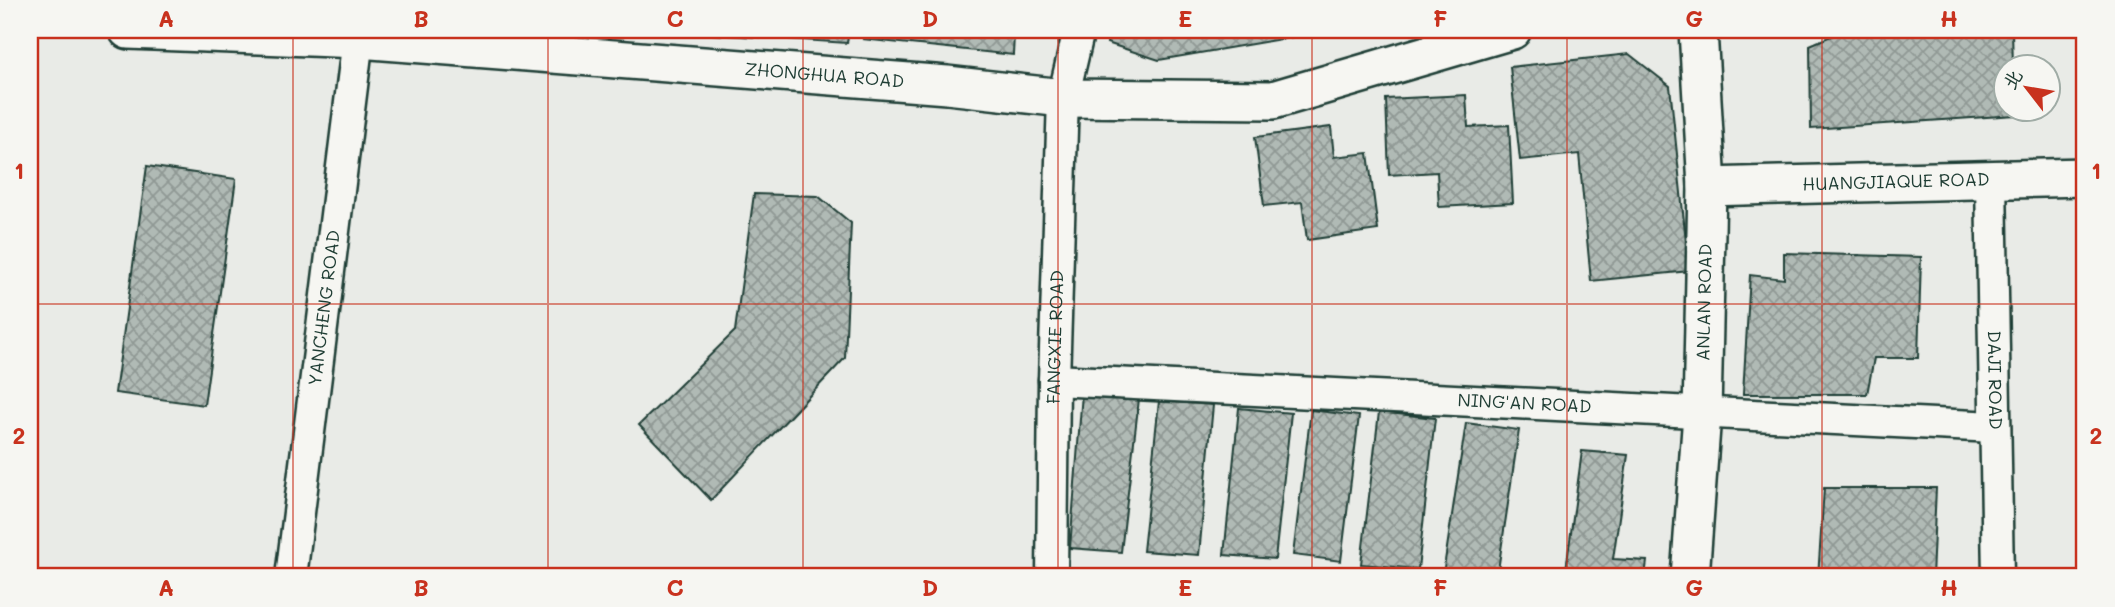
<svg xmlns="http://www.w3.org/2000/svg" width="2115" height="607" font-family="Mali,'LXGW WenKai TC',sans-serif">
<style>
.building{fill:url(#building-cross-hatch);stroke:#1f3d34;stroke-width:2}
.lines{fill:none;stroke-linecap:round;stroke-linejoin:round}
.minor-casing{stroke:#1f3d34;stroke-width:35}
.tertiary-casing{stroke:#1f3d34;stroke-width:42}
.minor{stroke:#f6f6f2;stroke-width:30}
.tertiary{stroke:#f6f6f2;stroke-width:37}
.grid{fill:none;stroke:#c8321e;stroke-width:2;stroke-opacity:0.55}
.labels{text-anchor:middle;stroke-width:6;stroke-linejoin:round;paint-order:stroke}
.street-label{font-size:18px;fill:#1f3d34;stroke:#f6f6f2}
.neatline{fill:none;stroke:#c8321e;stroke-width:2.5}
.grid-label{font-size:23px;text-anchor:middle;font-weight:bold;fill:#c8321e}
</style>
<defs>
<pattern id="building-cross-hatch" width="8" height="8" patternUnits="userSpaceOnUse" patternTransform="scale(1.75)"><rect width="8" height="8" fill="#b0bab5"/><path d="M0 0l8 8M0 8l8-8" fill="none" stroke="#8f9894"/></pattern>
</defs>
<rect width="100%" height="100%" fill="#e9ebe7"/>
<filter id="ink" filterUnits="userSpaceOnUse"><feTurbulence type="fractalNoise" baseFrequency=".0143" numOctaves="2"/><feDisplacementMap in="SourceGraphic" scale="14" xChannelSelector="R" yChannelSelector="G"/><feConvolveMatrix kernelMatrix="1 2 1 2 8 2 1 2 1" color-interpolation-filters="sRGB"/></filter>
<g filter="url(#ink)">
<!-- building -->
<g class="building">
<path d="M651,30H849L847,43Z"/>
<path d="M864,30H1051L1050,39L1014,35L1013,55L863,39Z"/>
<path d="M1110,30H1334L1159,60L1107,43Z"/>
<path d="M1845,30H2012L2013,66H2007V108H2014L2015,115L1811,129L1810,45Z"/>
<path d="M1629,54L1670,86L1689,271L1591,281L1579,154L1520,160L1510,67Z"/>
<path d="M1466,95L1468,127L1509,125L1513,203L1439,207L1437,172L1389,175L1386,99Z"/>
<path d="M1331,127L1334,157L1368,153L1378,230L1307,240L1302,202L1264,206L1255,137Z"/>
<path d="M147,166L236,179L204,405L115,393Z"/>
<path d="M754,194L818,196L851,223L845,358L711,500L639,425L735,331Z"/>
<path d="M1784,253L1921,257L1918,358H1874L1867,394H1743L1750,275L1784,279Z"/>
<path d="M1082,393L1139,399L1121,552L1070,548Z"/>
<path d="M1159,401L1213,405L1199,555L1143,551Z"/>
<path d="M1239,408L1291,413L1275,559L1224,555Z"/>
<path d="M1311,410L1359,416L1341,561L1293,555Z"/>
<path d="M1379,412L1435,418L1418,569L1361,564Z"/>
<path d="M1466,423L1519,430L1497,577L1443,574Z"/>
<path d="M1582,451L1628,455L1613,559L1647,561L1645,577H1565Z"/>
<path d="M1824,488H1936L1932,577H1818Z"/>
</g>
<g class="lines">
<defs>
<g id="minor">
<path id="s1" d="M1991,180L1998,577"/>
<path id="s2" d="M1054,380L1995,427"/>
<path id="s3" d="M291,577L359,30"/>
<path id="s4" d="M1052,577L1054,380L1063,98L1079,30"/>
</g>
<g id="tertiary">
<path id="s5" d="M128,30L359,39L947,85L1063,98L1273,100L1512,30"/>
<path id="s6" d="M1707,187L2085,177"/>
<path id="s7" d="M1690,577L1702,414L1707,187L1698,30"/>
</g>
</defs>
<!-- minor casing -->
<use href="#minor" class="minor-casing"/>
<!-- tertiary casing -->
<use href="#tertiary" class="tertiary-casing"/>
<!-- minor -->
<use href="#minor" class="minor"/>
<!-- tertiary -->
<use href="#tertiary" class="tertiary"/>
</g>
</g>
<!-- grid -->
<path class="grid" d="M293,30V577M548,30V577M803,30V577M1058,30V577M1312,30V577M1567,30V577M1822,30V577M30,304H2085"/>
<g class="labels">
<!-- street labels -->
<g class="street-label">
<text dy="6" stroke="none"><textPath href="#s5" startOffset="698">ZHONGHUA ROAD</textPath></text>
<text dy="6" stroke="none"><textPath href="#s6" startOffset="189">HUANGJIAQUE ROAD</textPath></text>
<text dy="6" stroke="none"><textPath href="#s7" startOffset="275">ANLAN ROAD</textPath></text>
<text dy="6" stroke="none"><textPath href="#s3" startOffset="271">YANCHENG ROAD</textPath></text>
<text dy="6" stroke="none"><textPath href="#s4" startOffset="240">FANGXIE ROAD</textPath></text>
<text dy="6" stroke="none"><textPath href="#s1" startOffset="200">DAJI ROAD</textPath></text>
<text dy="6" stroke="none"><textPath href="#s2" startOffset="471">NING'AN ROAD</textPath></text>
</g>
</g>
<!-- margin -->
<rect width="2115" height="607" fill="none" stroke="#f6f6f2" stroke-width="77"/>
<!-- north arrow -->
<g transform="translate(2027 88) rotate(301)"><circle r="33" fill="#f6f6f2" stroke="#a0aca6" stroke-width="2"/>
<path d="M0-5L12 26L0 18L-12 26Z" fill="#c8321e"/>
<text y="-10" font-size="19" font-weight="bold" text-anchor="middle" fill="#1f3d34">北</text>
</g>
<rect x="38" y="38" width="2038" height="530" class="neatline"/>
<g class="grid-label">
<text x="166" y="27">A</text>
<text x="421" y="27">B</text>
<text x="675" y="27">C</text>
<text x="930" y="27">D</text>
<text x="1185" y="27">E</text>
<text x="1440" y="27">F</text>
<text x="1694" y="27">G</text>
<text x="1949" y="27">H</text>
<text x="19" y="179">1</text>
<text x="2096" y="179">1</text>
<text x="19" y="444">2</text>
<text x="2096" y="444">2</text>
<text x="166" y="596">A</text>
<text x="421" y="596">B</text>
<text x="675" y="596">C</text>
<text x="930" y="596">D</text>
<text x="1185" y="596">E</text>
<text x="1440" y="596">F</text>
<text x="1694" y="596">G</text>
<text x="1949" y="596">H</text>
</g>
</svg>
